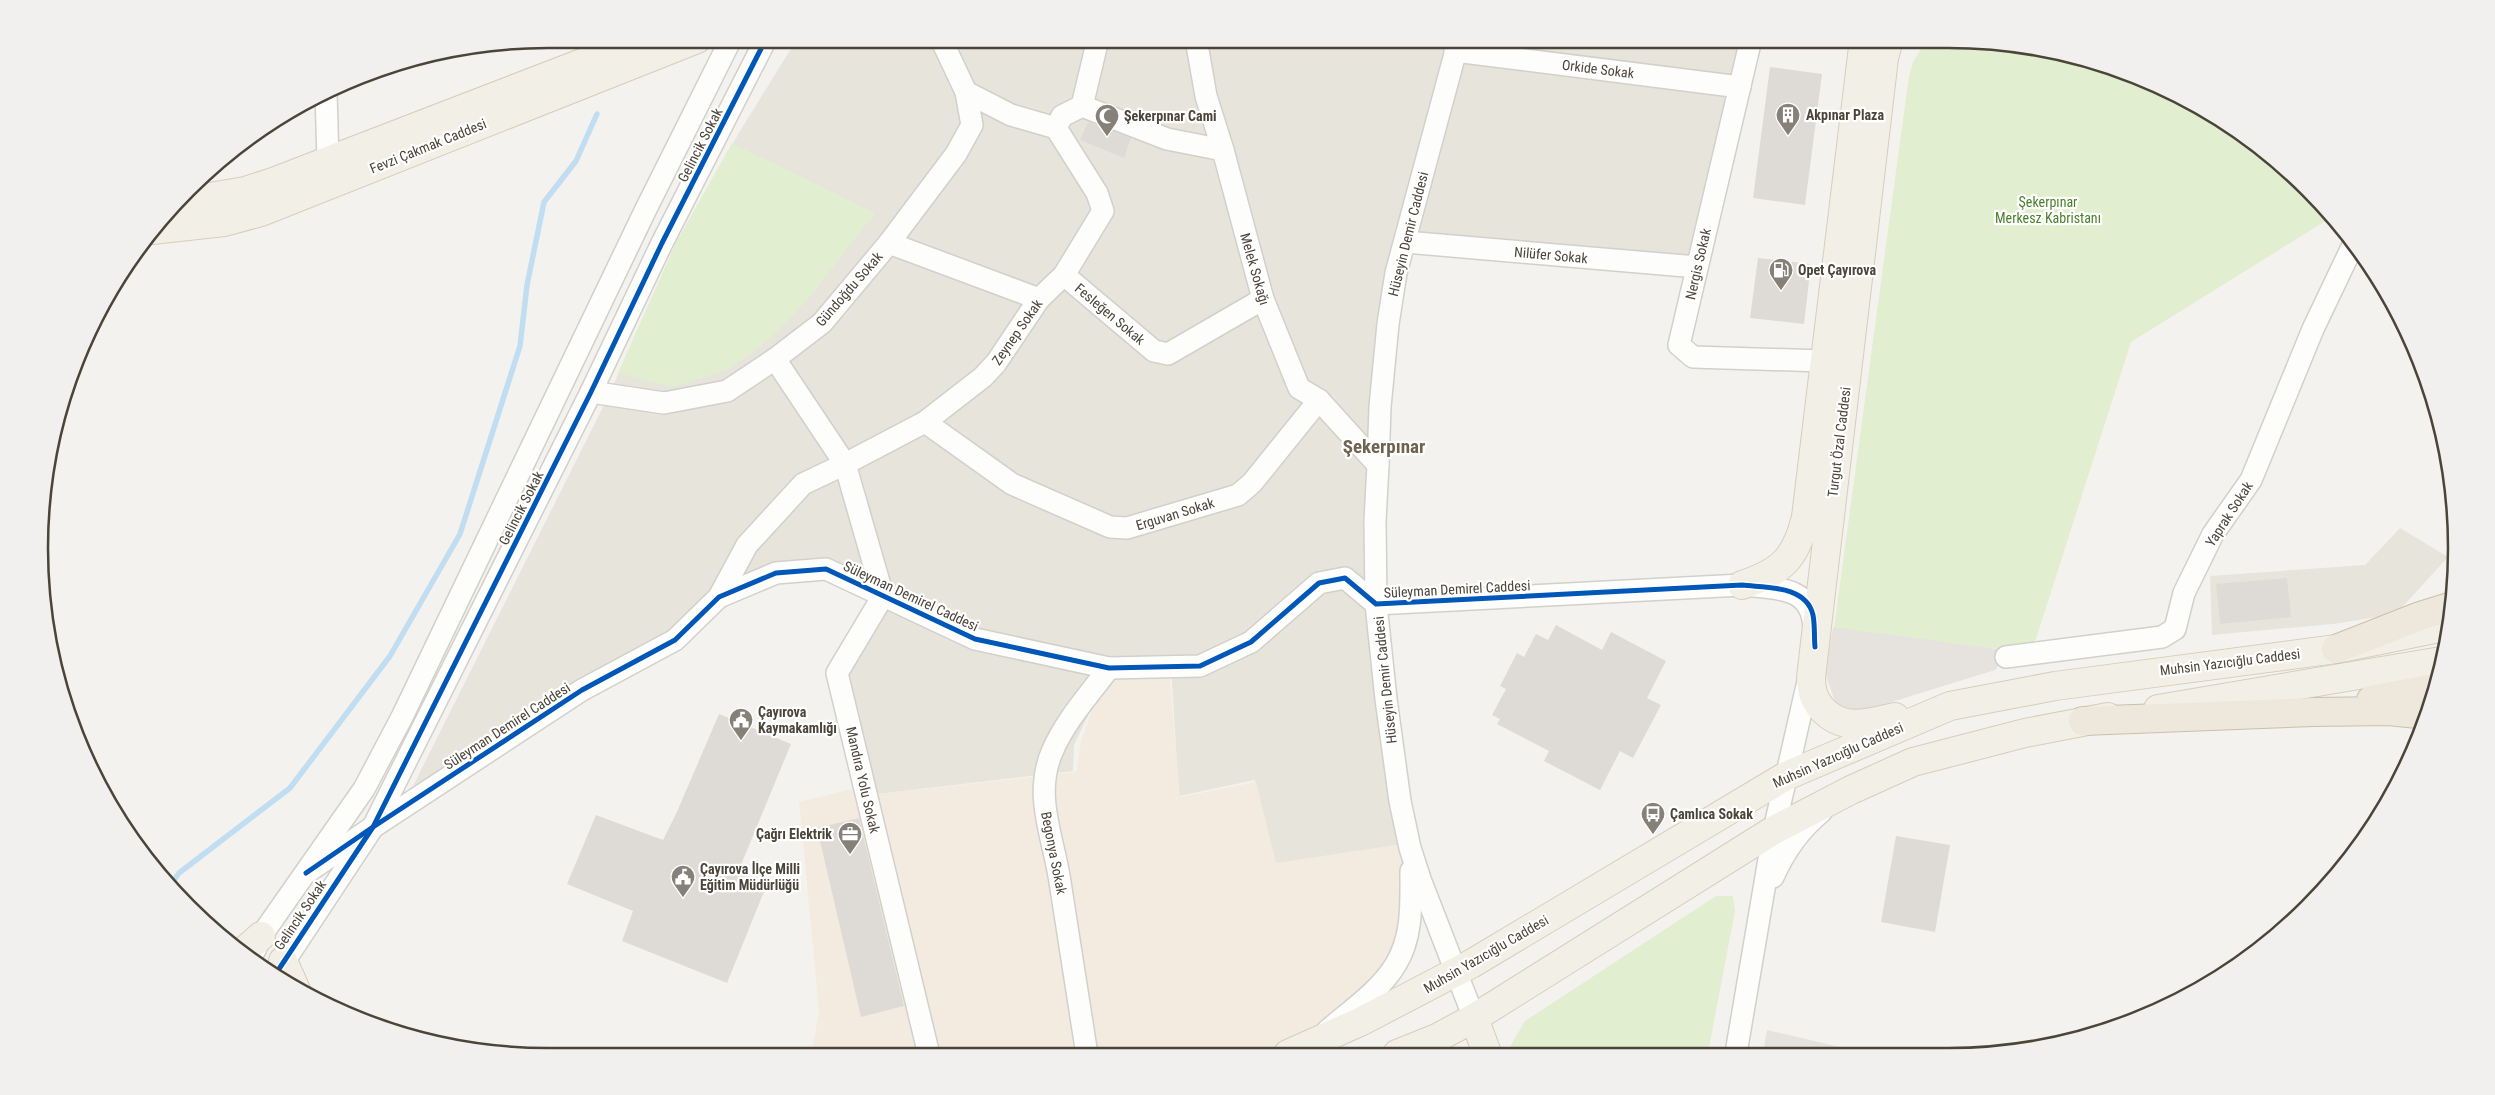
<svg xmlns="http://www.w3.org/2000/svg" width="2495" height="1095" font-family="'Roboto Condensed',sans-serif">
<style>
.residential{fill:#e7e4dc}
.commercial{fill:#f3ebdf}
.industrial{fill:#e6e2de}
.green{fill:#e1eecf}
.parking{fill:#e6e3df}
.lines{fill:none;stroke-linecap:round;stroke-linejoin:round}
.stream{stroke:#c0ddf1;stroke-width:5.5}
.building{fill:#dedbd6}
.minor-casing{stroke:#d2d0cb;stroke-width:24}
.major-casing{stroke:#d6cebb;stroke-width:30}
.highway-casing{stroke:#ccbfa9;stroke-width:30}
.minor{stroke:#fdfdfc;stroke-width:21}
.major{stroke:#f2efe6;stroke-width:28}
.highway{stroke:#ede8db;stroke-width:28}
.cycleway-casing{stroke:#fff;stroke-width:8}
.cycleway{stroke:#0057b8;stroke-width:5}
.labels{text-anchor:middle;stroke-width:4.5;stroke-linejoin:round;paint-order:stroke}
.street-label{font-size:14px;fill:#4b4439;stroke:#fff}
.poi-label{font-size:14px;font-weight:bold;fill:#4b4439;stroke:#fff;text-anchor:start}
.park-label{font-size:14px;fill:#4a7f2a;stroke:#fff}
.district-label{font-size:19px;font-weight:bold;fill:#6e6250;stroke:#fff}
.rim{fill:none;stroke:#4b4439;stroke-width:2.5}
</style>
<rect width="100%" height="100%" fill="#f4f2ee"/>
<!-- residential -->
<g class="residential">
<path d="M797,39H1753L1699,264L1406,243L1379,465L1402,848L1272,864L1255,780L1179,796L1171,668H1111L1074,745L1073,771L877,794L836,675L884,601L825,572L776,574L579,691L413,786L609,395L676,243L740,131Z"/>
<path d="M2400,528L2448,557L2396,614L2333,624L2212,635L2210,576L2365,565Z"/>
</g>
<!-- commercial -->
<path class="commercial" d="M1169,669L1180,797L1256,782L1276,863L1402,844L1404,915L1395,953L1309,1047L1262,1054L811,1055L819,1011L799,802L865,786L877,794L1076,772L1081,741L1106,670Z"/>
<!-- industrial -->
<path class="industrial" d="M1767,1030L1861,1052L1763,1053Z"/>
<!-- green -->
<g class="green">
<path d="M1927,39L2046,48L2111,66L2202,107L2283,165L2332,217L2131,342L2035,642L2012,651L1834,628L1909,76L1913,62Z"/>
<path d="M732,143L875,213L809,298L770,339L729,369L673,387L618,373L676,243Z"/>
<path d="M1716,896H1733L1735,911L1708,1053H1511V1045L1525,1021Z"/>
</g>
<!-- parking -->
<path class="parking" d="M1833,627L2012,651L1995,670L1856,713L1837,707L1825,673Z"/>
<g class="lines">
<!-- stream -->
<path class="stream" d="M169,887L179,873L290,788L390,656L460,534L520,346L527,285L544,202L576,161L597,114"/>
</g>
<!-- building -->
<g class="building">
<path d="M1770,67L1822,74L1805,205L1753,198Z"/>
<path d="M1088,122L1131,138L1124,158L1080,140Z"/>
<path d="M1758,258L1811,264L1804,324L1750,318Z"/>
<path d="M2287,578L2291,617L2220,624L2216,584Z"/>
<path d="M1556,625L1602,650L1611,632L1666,661L1647,698L1661,705L1633,758L1620,751L1600,790L1544,761L1549,751L1497,724L1500,719L1492,715L1506,689L1500,686L1517,653L1524,657L1536,634L1548,640Z"/>
<path d="M719,714L791,744L738,872L767,884L727,983L622,941L633,911L567,884L596,815L663,840L676,814Z"/>
<path d="M859,818L904,1006L861,1017L817,828Z"/>
<path d="M1896,836L1950,845L1935,932L1881,922Z"/>
</g>
<g class="lines">
<defs>
<g id="minor">
<path d="M1196,39L1206,96L1223,150L1263,299L1299,388L1319,400L1378,465"/>
<path d="M1459,39L1396,273L1388,324L1380,407L1378,465L1375,521L1376,604L1386,699L1400,801L1410,848L1420,879L1474,1018"/>
<path d="M1751,39L1679,345L1693,357L1823,361"/>
<path d="M1455,51L1740,87"/>
<path d="M326,92L328,162"/>
<path d="M966,92L1011,115L1056,128"/>
<path d="M1082,106L1167,139L1223,150"/>
<path d="M1056,128L1062,116L1082,106L1098,39"/>
<path d="M1405,242L1697,267"/>
<path d="M889,243L1039,299"/>
<path d="M1064,275L1154,351L1168,354L1263,299"/>
<path d="M775,359L845,464L883,596L837,673L929,1055"/>
<path d="M591,392L664,403L727,391L775,359L822,323L889,243L956,154L972,125L966,92L941,39"/>
<path d="M925,422L1012,484L1110,527L1127,528L1238,495L1252,483L1319,400"/>
<path d="M719,597L747,545L803,484L845,464L925,422L983,377L996,363L1039,299L1064,275L1103,211L1097,193L1056,128"/>
<path d="M2006,657L2162,637L2175,629L2184,593L2213,534L2251,480L2313,329L2354,243"/>
<path d="M306,873L373,827L582,690L675,640L719,597L776,573L826,569L975,639L1109,668L1200,666L1251,642L1319,583L1345,578L1376,604L1742,585C1776,589 1812,585 1814,628"/>
<path d="M1773,877C1784,852 1799,830 1821,812"/>
<path d="M255,950L261,936L364,789L402,717L645,211L731,39"/>
<path d="M276,974L373,827L591,392L662,243L766,39"/>
<path d="M1327,1031C1350,1011 1380,991 1396,964C1413,936 1411,902 1411,871"/>
<path d="M1736,1053L1774,830L1809,677"/>
<path d="M1087,1055C1078,997 1069,940 1060,882C1054,839 1033,796 1052,752C1065,721 1089,695 1109,668"/>
</g>
<g id="major">
<path d="M1889,39L1884,58L1811,677C1811,689 1813,699 1822,709C1844,732 1867,723 1895,717"/>
<path d="M174,203L245,191L273,182L644,39"/>
<path d="M152,230L224,222L261,212L697,39"/>
<path d="M1742,585C1782,572 1796,558 1806,517L1864,39"/>
<path d="M2158,709L2441,661"/>
<path d="M243,952L261,936"/>
<path d="M283,961L296,990"/>
<path d="M1474,1018L1487,1053"/>
<path d="M1288,1054L1362,1021L1471,964L1786,776L1950,706L2055,686L2336,649L2449,626"/>
<path d="M1397,1054L1437,1038L1474,1018L1774,830L1851,790L1913,762L2025,733L2108,717"/>
</g>
<g id="highway">
<path d="M2336,649L2420,616L2452,606"/>
<path d="M2371,700L2435,688"/>
<path d="M2083,721L2313,712L2389,711L2427,715"/>
</g>
</defs>
<!-- minor casing -->
<use href="#minor" class="minor-casing"/>
<!-- major casing -->
<use href="#major" class="major-casing"/>
<!-- highway casing -->
<use href="#highway" class="highway-casing"/>
<!-- minor -->
<use href="#minor" class="minor"/>
<!-- major -->
<use href="#major" class="major"/>
<!-- highway -->
<use href="#highway" class="highway"/>
<defs>
<g id="cycleway">
<path d="M306,873L373,827L582,690L675,640L719,597L776,573L826,569L975,639L1109,668L1200,666L1251,642L1319,583L1345,578L1376,604L1742,585C1766,588 1806,585 1813,615C1815,625 1814,637 1815,647"/>
<path d="M275,975L373,827L591,392L662,243L766,39"/>
</g>
</defs>
<!-- cycleway casing -->
<use href="#cycleway" class="cycleway-casing"/>
<!-- cycleway -->
<use href="#cycleway" class="cycleway"/>
</g>
<!-- icons -->
<defs>
<symbol id="building-pin" viewBox="-11 -11 22 30"><path d="M0 17L-7.5 6A9.5 9.5 0 1 1 7.5 6Z" fill="#868178" stroke="#fff"/><path d="M-4-6H4V6H1V3H-1V6H-4ZM-2.5-4.3h1.7v1.8h-1.7ZM.8-4.3h1.7v1.8H.8ZM-2.5-1h1.7V.8h-1.7ZM.8-1h1.7V.8H.8Z" fill="#fff"/></symbol>
<symbol id="mosque-pin" viewBox="-11 -11 22 30"><path d="M0 17L-7.5 6A9.5 9.5 0 1 1 7.5 6Z" fill="#868178" stroke="#fff"/><path d="M3.5-4.9A6 6 0 1 0 3.5 4.9A5 5 0 1 1 3.5-4.9Z" fill="#fff"/></symbol>
<symbol id="fuel-pin" viewBox="-11 -11 22 30"><path d="M0 17L-7.5 6A9.5 9.5 0 1 1 7.5 6Z" fill="#868178" stroke="#fff"/><path d="M-5.5-6h7V0h2V4h1.3V-2.5L3-4.5l.8-.8L6-3V5H2.5V1h-1V6h-7ZM-4.2-4.7v3.2H.2V-4.7Z" fill="#fff"/></symbol>
<symbol id="civic-pin" viewBox="-11 -11 22 30"><path d="M0 17L-7.5 6A9.5 9.5 0 1 1 7.5 6Z" fill="#868178" stroke="#fff"/><path d="M-.6-6.5H3V-4.5H.6V-3L4-1V1h2V6H-6V1h2V-1L-.6-3ZM-1.2 2.5V6h2.4V2.5Z" fill="#fff"/></symbol>
<symbol id="bus-pin" viewBox="-11 -11 22 30"><path d="M0 17L-7.5 6A9.5 9.5 0 1 1 7.5 6Z" fill="#868178" stroke="#fff"/><path d="M-5-6H5V4H4V6H2V4H-2V6H-4V4H-5ZM-3.5-4V0h7V-4ZM-3.5 1.2v1.5H-2V1.2ZM2 1.2v1.5H3.5V1.2Z" fill="#fff"/></symbol>
<symbol id="office-pin" viewBox="-11 -11 22 30"><path d="M0 17L-7.5 6A9.5 9.5 0 1 1 7.5 6Z" fill="#868178" stroke="#fff"/><path d="M-6-3h4V-5.5h4V-3h4V5H-6ZM-1-4.5V-3h2v-1.5ZM-6 0V1H6V0Z" fill="#fff"/></symbol>
</defs>
<g fill-rule="evenodd">
<use href="#building-pin" x="1774" y="101" width="28" height="38"/>
<use href="#mosque-pin" x="1093" y="102" width="28" height="38"/>
<use href="#fuel-pin" x="1767" y="256" width="28" height="38"/>
<use href="#civic-pin" x="727" y="706" width="28" height="38"/>
<use href="#bus-pin" x="1639" y="800" width="28" height="38"/>
<use href="#office-pin" x="836" y="820" width="28" height="38"/>
<use href="#civic-pin" x="669" y="863" width="28" height="38"/>
</g>
<g class="labels">
<!-- street labels -->
<g class="street-label">
<text transform="translate(1598 69) rotate(7)" y="5">Orkide Sokak</text>
<text transform="translate(700 145) rotate(-63)" y="5">Gelincik Sokak</text>
<text transform="translate(428 146) rotate(-22)" y="5">Fevzi Çakmak Caddesi</text>
<text transform="translate(1408 234) rotate(-76)" y="5">Hüseyin Demir Caddesi</text>
<text transform="translate(1551 255) rotate(5)" y="5">Nilüfer Sokak</text>
<text transform="translate(1698 264) rotate(-77)" y="5">Nergis Sokak</text>
<text transform="translate(1255 269) rotate(74)" y="5">Melek Sokağı</text>
<text transform="translate(849 289) rotate(-49)" y="5">Gündoğdu Sokak</text>
<text transform="translate(1110 314) rotate(40)" y="5">Fesleğen Sokak</text>
<text transform="translate(1017 332) rotate(-55)" y="5">Zeynep Sokak</text>
<text transform="translate(1839 442) rotate(-83)" y="5">Turgut Özal Caddesi</text>
<text transform="translate(521 508) rotate(-63)" y="5">Gelincik Sokak</text>
<text transform="translate(1175 514) rotate(-17)" y="5">Erguvan Sokak</text>
<text transform="translate(2229 514) rotate(-57)" y="5">Yaprak Sokak</text>
<text transform="translate(1457 589) rotate(-3)" y="5">Süleyman Demirel Caddesi</text>
<text transform="translate(911 596) rotate(25)" y="5">Süleyman Demirel Caddesi</text>
<text transform="translate(2230 662) rotate(-7)" y="5">Muhsin Yazıcığlu Caddesi</text>
<text transform="translate(1385 680) rotate(-96)" y="5">Hüseyin Demir Caddesi</text>
<text transform="translate(507 726) rotate(-33)" y="5">Süleyman Demirel Caddesi</text>
<text transform="translate(1838 755) rotate(-24)" y="5">Muhsin Yazıcığlu Caddesi</text>
<text transform="translate(863 780) rotate(77)" y="5">Mandıra Yolu Sokak</text>
<text transform="translate(1054 853) rotate(79)" y="5">Begonya Sokak</text>
<text transform="translate(300 915) rotate(-56)" y="5">Gelincik Sokak</text>
<text transform="translate(1486 954) rotate(-30)" y="5">Muhsin Yazıcığlu Caddesi</text>
</g>
<!-- poi labels -->
<g class="poi-label">
<text x="1806" y="120">Akpınar Plaza</text>
<text x="1124" y="121">Şekerpınar Cami</text>
<text x="1798" y="275">Opet Çayırova</text>
<text x="758" y="717">Çayırova<tspan x="758" dy="16">Kaymakamlığı</tspan></text>
<text x="1670" y="819">Çamlıca Sokak</text>
<text x="832" y="839" text-anchor="end">Çağrı Elektrik</text>
<text x="700" y="874">Çayırova İlçe Milli<tspan x="700" dy="16">Eğitim Müdürlüğü</tspan></text>
</g>
<!-- park labels -->
<g class="park-label">
<text x="2048" y="207">Şekerpınar<tspan x="2048" dy="16">Merkesz Kabristanı</tspan></text>
</g>
<!-- district labels -->
<g class="district-label">
<text x="1384" y="453">Şekerpınar</text>
</g>
</g>
<!-- crop -->
<path d="M0 0H2495V1095H0ZM548 48H1948A500 500 0 0 1 2448 548V548A500 500 0 0 1 1948 1048H548A500 500 0 0 1 48 548V548A500 500 0 0 1 548 48Z" fill="#f1f0ef" fill-rule="evenodd"/>
<path class="rim" d="M548 48H1948A500 500 0 0 1 2448 548V548A500 500 0 0 1 1948 1048H548A500 500 0 0 1 48 548V548A500 500 0 0 1 548 48Z"/>
</svg>
